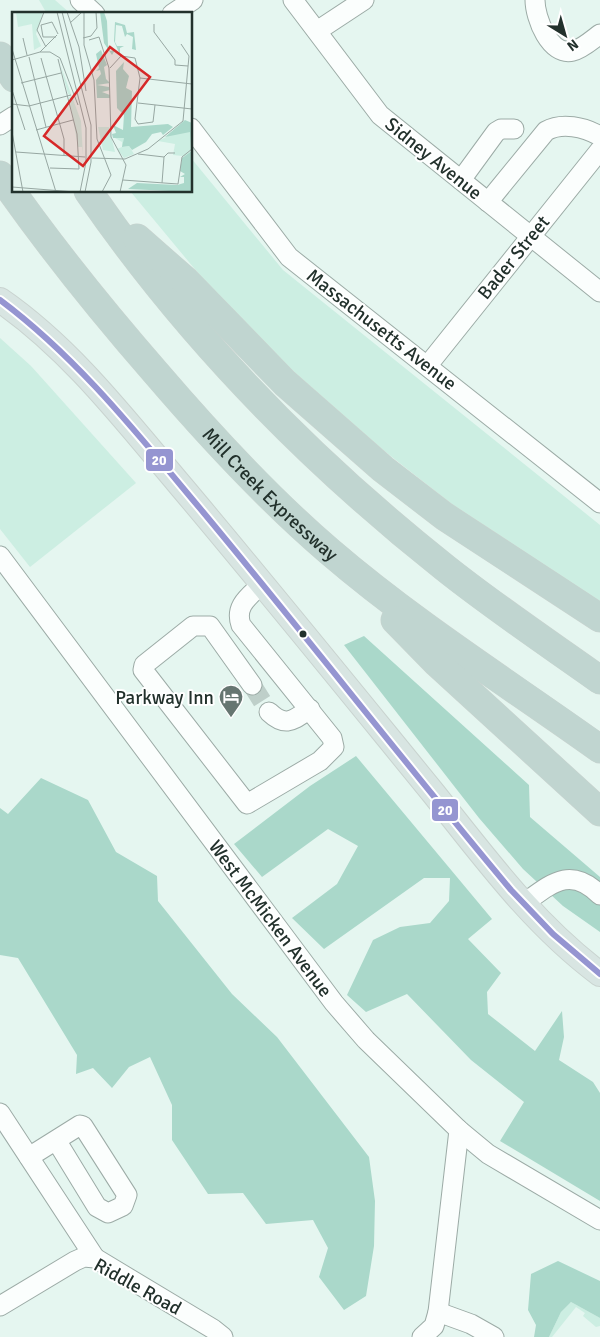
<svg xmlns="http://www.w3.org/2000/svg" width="600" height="1337" font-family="Signika,sans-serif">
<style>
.green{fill:#cceee2}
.forest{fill:#aad8ca}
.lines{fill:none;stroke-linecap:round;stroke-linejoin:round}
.minor-tunnel{stroke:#becfc9;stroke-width:19;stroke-dasharray:19 9;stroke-linecap:butt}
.minor-casing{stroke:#9caba6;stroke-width:21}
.major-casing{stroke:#c9d3cf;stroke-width:26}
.highway-casing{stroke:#c9d3cf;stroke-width:29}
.minor{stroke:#fbfefd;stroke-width:19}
.major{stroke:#d8e5e2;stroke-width:24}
.highway{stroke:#c0d5d0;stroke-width:28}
.bus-1-casing{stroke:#fff;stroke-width:10}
.bus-1{stroke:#9595d1;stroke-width:6}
.bus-dot{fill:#22312c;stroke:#fff;stroke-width:2}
.labels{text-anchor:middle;stroke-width:4;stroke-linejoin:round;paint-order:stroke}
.street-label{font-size:19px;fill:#22312c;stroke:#fff}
.poi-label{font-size:19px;fill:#22312c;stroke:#fff;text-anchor:end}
.inset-road{fill:none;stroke:#97a7a2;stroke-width:1}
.view{fill:#d62828;fill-opacity:0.15;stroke:#d62828;stroke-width:2.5}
.inset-edge{fill:none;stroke:#22312c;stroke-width:2.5}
.line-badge{stroke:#fff;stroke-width:2}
.badge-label{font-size:14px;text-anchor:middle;font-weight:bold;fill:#fff}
</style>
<rect width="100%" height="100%" fill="#e5f6f0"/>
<!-- green -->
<g class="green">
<path d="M39,0H55L71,14H47Z"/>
<path d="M191,158L283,270L600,525V603L477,524L345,420L242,326L130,191H191Z"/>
<path d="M0,338L31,366L136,483L30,567L0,529Z"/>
<path d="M571,1302L600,1318V1326L596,1327L583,1316L585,1313L576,1307L552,1337H549L561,1312Z"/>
</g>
<!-- forest -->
<g class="forest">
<path d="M364,636L529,785L530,817L600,877V932L563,906L523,869L479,818L344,645Z"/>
<path d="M356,756L492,919L468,939L501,973L487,992L488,1014L535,1051L562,1011L564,1037L559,1060L593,1082L600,1093V1201L500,1141L524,1102L471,1060L407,994L366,1012L347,995L373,940L400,927L430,923L449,901L450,878H424L324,949L292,918L337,884L358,846L328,829L262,877L234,844L310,786Z"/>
<path d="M41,778L88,800L116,852L157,876L158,901L232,994L277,1037L369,1157L375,1201L374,1246L366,1296L344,1310L319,1277L328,1248L313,1220L266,1224L243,1193L208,1194L172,1140V1105L150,1057L129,1067L112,1088L93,1068L76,1074L77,1055L18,958L0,955V808L8,814Z"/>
<path d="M558,1261L600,1281V1318L571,1302L561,1312L549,1337H534L536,1325L528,1310L531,1274Z"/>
</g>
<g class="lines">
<!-- minor-tunnel -->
<path class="minor-tunnel" d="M252,685L269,712"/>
<defs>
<g id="minor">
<path d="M80,0L95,14"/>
<path d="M293,0L380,115L600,292"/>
<path d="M535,0C535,18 550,57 573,51C582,49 592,40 600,34"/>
<path d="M172,14L193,0"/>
<path d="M317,31L364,0"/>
<path d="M0,125L14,116"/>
<path d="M191,128L289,257L600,503"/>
<path d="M461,180L496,132L501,129H514"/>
<path d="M488,202L546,131C562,122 584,127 600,136"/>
<path d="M428,365L600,150"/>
<path d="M0,556L334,1003L366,1040L459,1130L488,1154L600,1220"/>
<path d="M252,685L210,626H193L144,665L143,670L247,804L320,761L334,747L332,738L241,625C234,605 250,596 263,583"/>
<path d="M269,712C286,728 293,720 310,709"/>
<path d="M523,904C551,884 570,865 600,895"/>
<path d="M0,1113L95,1258"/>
<path d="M29,1157L80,1125L83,1126L127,1195L123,1206L108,1213L97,1207L56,1140"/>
<path d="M0,1306L75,1261L84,1257L95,1258L213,1329L223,1337"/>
<path d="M438,1312L471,1324L494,1337"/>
<path d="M422,1337L434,1326L438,1312L459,1130"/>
</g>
<path id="major" d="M0,300C71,349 125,420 180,485C266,587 350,691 434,794C485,858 534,925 600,974"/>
<g id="highway">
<path d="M0,56L14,78"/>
<path id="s1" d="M0,175C48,244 101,310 156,373C210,436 266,497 329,551C414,624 509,684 600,749"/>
<path d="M88,191C186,334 308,459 444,567C494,607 548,643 600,680"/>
<path d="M137,238L186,281L285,383L383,469L444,516L600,618"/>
<path d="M395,620L437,663L600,812"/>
</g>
</defs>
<!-- minor casing -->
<use href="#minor" class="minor-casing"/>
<!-- major casing -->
<use href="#major" class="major-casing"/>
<!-- highway casing -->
<use href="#highway" class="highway-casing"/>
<!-- minor -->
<use href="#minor" class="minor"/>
<!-- major -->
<use href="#major" class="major"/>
<!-- highway -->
<use href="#highway" class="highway"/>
<defs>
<path id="bus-1" d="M0,300C79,359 140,437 203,512C307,637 407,766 511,890L553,934L600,974"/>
</defs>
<!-- bus-1 casing -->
<use href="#bus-1" class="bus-1-casing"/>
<!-- bus-1 -->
<use href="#bus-1" class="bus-1"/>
</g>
<!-- icons -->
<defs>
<symbol id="hotel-pin" viewBox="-11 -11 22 30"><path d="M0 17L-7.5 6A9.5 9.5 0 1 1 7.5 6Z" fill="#667671" stroke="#fff"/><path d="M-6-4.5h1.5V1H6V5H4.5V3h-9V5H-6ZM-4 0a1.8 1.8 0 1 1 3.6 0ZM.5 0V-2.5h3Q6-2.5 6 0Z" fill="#fff"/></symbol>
</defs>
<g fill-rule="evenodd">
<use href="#hotel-pin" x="217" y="683" width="28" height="38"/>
</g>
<!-- markers -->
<circle class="bus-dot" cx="303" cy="634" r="4.5"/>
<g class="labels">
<!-- street labels -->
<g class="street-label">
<text transform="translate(434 158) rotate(39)" y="7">Sidney Avenue</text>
<text transform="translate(513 257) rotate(-51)" y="7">Bader Street</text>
<text transform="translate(382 329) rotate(38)" y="7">Massachusetts Avenue</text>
<text dy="7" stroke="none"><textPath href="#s1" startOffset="419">Mill Creek Expressway</textPath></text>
<text transform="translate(271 918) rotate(53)" y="7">West McMicken Avenue</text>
<text transform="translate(138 1286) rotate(29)" y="7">Riddle Road</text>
</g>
<!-- poi labels -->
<g class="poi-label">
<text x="214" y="704">Parkway Inn</text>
</g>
</g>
<!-- overview -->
<g transform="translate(12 12)">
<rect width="180" height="180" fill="#e5f6f0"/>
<path d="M4,0H31L24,22L29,34L22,38L20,12L6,15ZM48,52L69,109L71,143L70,135H66L57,85L60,84L56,82ZM180,112V145L161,143L163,132L146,129ZM86,115H97L103,140L91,138ZM109,125L112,126L111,135L117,134L122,142L112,146L105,137L110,135V130L103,126Z" fill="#cceee2"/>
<path d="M88,0H92L95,9L96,33L98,39L103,38L100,43L92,31ZM103,10L113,13L115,21L122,20L124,38L120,37L121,25L115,22L113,25L110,14L104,13L103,30L105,34H112L108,36V43L102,29ZM89,38L95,53L92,55L94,67L98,71L85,73L97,75L98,78L90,80L98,83V86H85L84,68L89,62L88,58L84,59L87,56L84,42ZM112,50L111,57L117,64L114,76L120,79L119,115L156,112L161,115L151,123L149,120L140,122L134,130L120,138L117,134L110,135L112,126H101L100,122L104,121L101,113L111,118L112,103L105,96L104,59ZM173,108L180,111L179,136L178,120L153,125ZM180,139V180L116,177L125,171L165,173L172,171V165H168L173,162L168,159L170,146Z" fill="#aad8ca"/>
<path class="inset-road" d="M32,0L25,18L34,35M45,0L74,116V150L68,180M50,0L79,113V150L73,180M55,0L67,35L74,79M72,0V33L82,68L85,127L99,163L90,180M58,11L70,0M142,12V20L163,48V53L176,54M44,25H31L29,13L40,10L46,22M11,26L15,43M71,26L79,24L85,16L84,0M77,28L87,25L97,56L99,125L114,153L108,180M0,37L44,180M28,40H38L48,46L66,93M17,45L34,115M29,46L52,127V143M0,48L28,40L45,23M98,56L109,44L123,46L128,66L123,107L126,112L141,110L143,93M128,66L180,72M9,71L49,61M0,78L13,118M126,91L180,97M0,92L17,94L59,83M24,118L61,108M0,120L11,180M4,140L73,145M126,142L152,145L156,141H163M80,146L113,147L136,137L171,109L177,44L169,32M38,156L67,157L65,122L46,47M111,168L166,172L170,145L180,137M150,171L152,145M0,175L63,180"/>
<path class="view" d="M98,35L138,65L71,154L32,124Z"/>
<rect width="180" height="180" class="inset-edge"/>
</g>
<g class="line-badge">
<rect x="145" y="448" width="29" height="24" rx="5" fill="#9595d1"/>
<rect x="431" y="798" width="28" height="24" rx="5" fill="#9595d1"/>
</g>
<g class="badge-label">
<text x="159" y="465">20</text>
<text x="445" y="815">20</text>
</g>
<!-- north arrow -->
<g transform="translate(565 35) rotate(143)" stroke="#ffffff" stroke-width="4" paint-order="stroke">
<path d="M0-4L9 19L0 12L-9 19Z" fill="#22312c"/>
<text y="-8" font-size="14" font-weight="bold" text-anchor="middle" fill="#22312c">N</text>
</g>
</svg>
